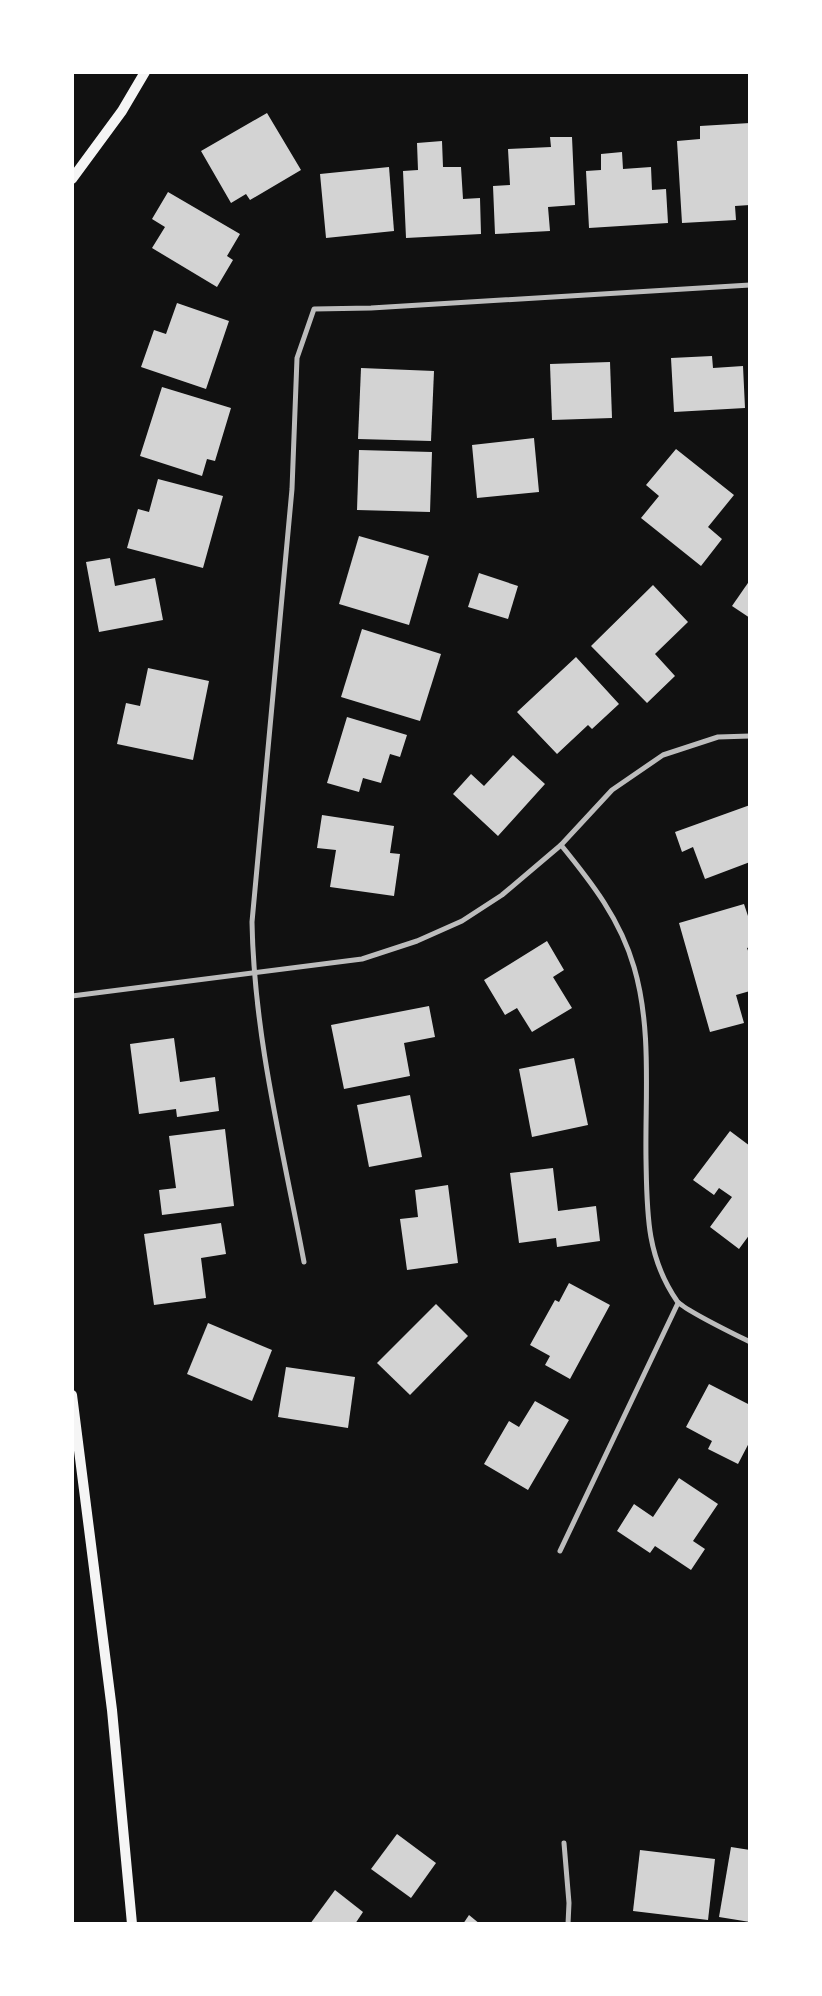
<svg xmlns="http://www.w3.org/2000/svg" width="822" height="1996" font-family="'Public Sans',sans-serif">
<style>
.building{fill:#d3d3d3}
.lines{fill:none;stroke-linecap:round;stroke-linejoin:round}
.minor{stroke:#bcbcbc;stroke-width:5}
.secondary{stroke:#f5f5f5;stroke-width:10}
</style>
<rect width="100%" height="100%" fill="#111"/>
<!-- building -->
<g class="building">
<path d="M267,113L301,170L250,200L246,194L231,203L201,151Z"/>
<path d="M750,123V205L735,206L736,220L682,223L677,141L700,139V126Z"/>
<path d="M550,137H572L575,205L548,207L550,231L495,234L493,186L510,185L508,149L551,147Z"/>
<path d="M442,141L443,167H461L463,199L480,198L481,234L406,238L403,171L418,170L417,143Z"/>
<path d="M622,152L623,169L651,167L652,190L666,189L668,223L589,228L586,171L601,170V154Z"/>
<path d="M389,167L394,231L326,238L320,174Z"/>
<path d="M168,192L240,234L227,256L233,260L217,287L152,248L165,227L152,219Z"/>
<path d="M177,303L229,321L206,389L141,367L154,330L166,334Z"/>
<path d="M712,356L713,368L743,366L745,408L674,412L671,358Z"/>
<path d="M610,362L612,418L552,420L550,364Z"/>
<path d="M361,368L434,371L431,441L358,439Z"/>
<path d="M162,387L231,408L215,461L207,459L202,476L140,456Z"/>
<path d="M534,438L539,492L477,498L472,445Z"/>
<path d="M676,449L734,495L708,527L722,539L701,566L641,518L659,496L646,485Z"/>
<path d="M359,450L432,452L430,512L357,510Z"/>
<path d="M158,479L223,496L203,568L127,548L138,509L149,512Z"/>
<path d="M359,536L429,556L409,625L339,604Z"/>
<path d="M110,558L115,586L155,578L163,620L99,632L86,562Z"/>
<path d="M479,573L518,586L508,619L468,607Z"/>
<path d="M750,580V618L732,606Z"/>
<path d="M653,585L688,622L655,654L675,676L647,703L591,646Z"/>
<path d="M362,629L441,654L420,721L341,697Z"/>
<path d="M576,657L619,704L592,729L588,725L557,754L517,712Z"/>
<path d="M148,668L209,681L193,760L117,744L126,703L140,706Z"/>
<path d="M347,717L407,735L400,757L390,754L381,783L363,778L359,792L327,783Z"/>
<path d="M513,755L545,784L498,836L453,794L471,774L484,786Z"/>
<path d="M750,805V862L705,879L693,847L682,852L675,832Z"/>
<path d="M322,815L394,826L390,853L400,854L394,896L330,887L336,850L317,848Z"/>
<path d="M744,904L750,922V947L747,948L750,956V991L736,995L744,1023L710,1032L679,923Z"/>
<path d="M547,941L564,970L553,977L572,1008L532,1032L517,1008L505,1015L484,980Z"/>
<path d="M429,1006L435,1037L404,1043L410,1076L344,1089L331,1025Z"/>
<path d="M174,1038L180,1082L215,1077L219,1111L177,1117L176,1109L139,1114L130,1044Z"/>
<path d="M574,1058L588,1125L532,1137L519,1069Z"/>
<path d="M410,1095L422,1157L369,1167L357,1105Z"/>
<path d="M225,1129L234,1206L162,1215L159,1190L176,1188L169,1136Z"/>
<path d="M730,1131L750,1146V1234L739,1249L710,1227L732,1197L719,1188L714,1195L693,1180Z"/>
<path d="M553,1168L558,1211L596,1206L600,1241L557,1247L556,1238L519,1243L510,1173Z"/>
<path d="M448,1185L458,1263L407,1270L400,1219L418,1217L415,1190Z"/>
<path d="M221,1223L226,1254L201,1258L206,1298L154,1305L144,1234Z"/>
<path d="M569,1283L610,1305L570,1379L545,1365L550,1356L530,1345L555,1300L559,1302Z"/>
<path d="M436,1304L468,1336L410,1395L377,1363Z"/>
<path d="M208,1323L272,1350L252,1401L187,1374Z"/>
<path d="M286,1367L355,1377L348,1428L278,1417Z"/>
<path d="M709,1384L750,1405V1441L738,1464L708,1449L712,1441L686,1427Z"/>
<path d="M535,1401L569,1420L528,1490L484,1464L509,1421L519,1427Z"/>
<path d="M679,1478L718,1504L693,1541L705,1549L691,1570L655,1546L650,1553L617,1531L634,1504L653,1517Z"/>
<path d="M397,1834L436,1863L411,1898L371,1869Z"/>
<path d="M731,1847L750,1850V1922L719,1917Z"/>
<path d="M640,1850L715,1859L708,1920L633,1911Z"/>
<path d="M335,1890L363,1912L355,1924H310Z"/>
<path d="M469,1915L480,1924H463Z"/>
</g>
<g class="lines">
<!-- minor -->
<g class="minor">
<path d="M561,845C592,883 620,919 634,967C652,1028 645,1096 646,1159C647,1212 646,1256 677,1301C684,1310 736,1335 750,1342"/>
<path d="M72,996L362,959L417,941L462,921L502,895L561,845L612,790L663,755L718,737L750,736"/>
<path d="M304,1262C283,1150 254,1037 252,922L292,489L297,358L314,309L371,308L750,285"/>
<path d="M560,1551L678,1303"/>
<path d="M564,1843L569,1903L568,1924"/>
</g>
<!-- secondary -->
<g class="secondary">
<path d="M72,179L122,111L145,72"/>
<path d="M72,1395L112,1710L132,1924"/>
</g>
</g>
<!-- border -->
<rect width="822" height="1996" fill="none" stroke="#ffffff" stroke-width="148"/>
</svg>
